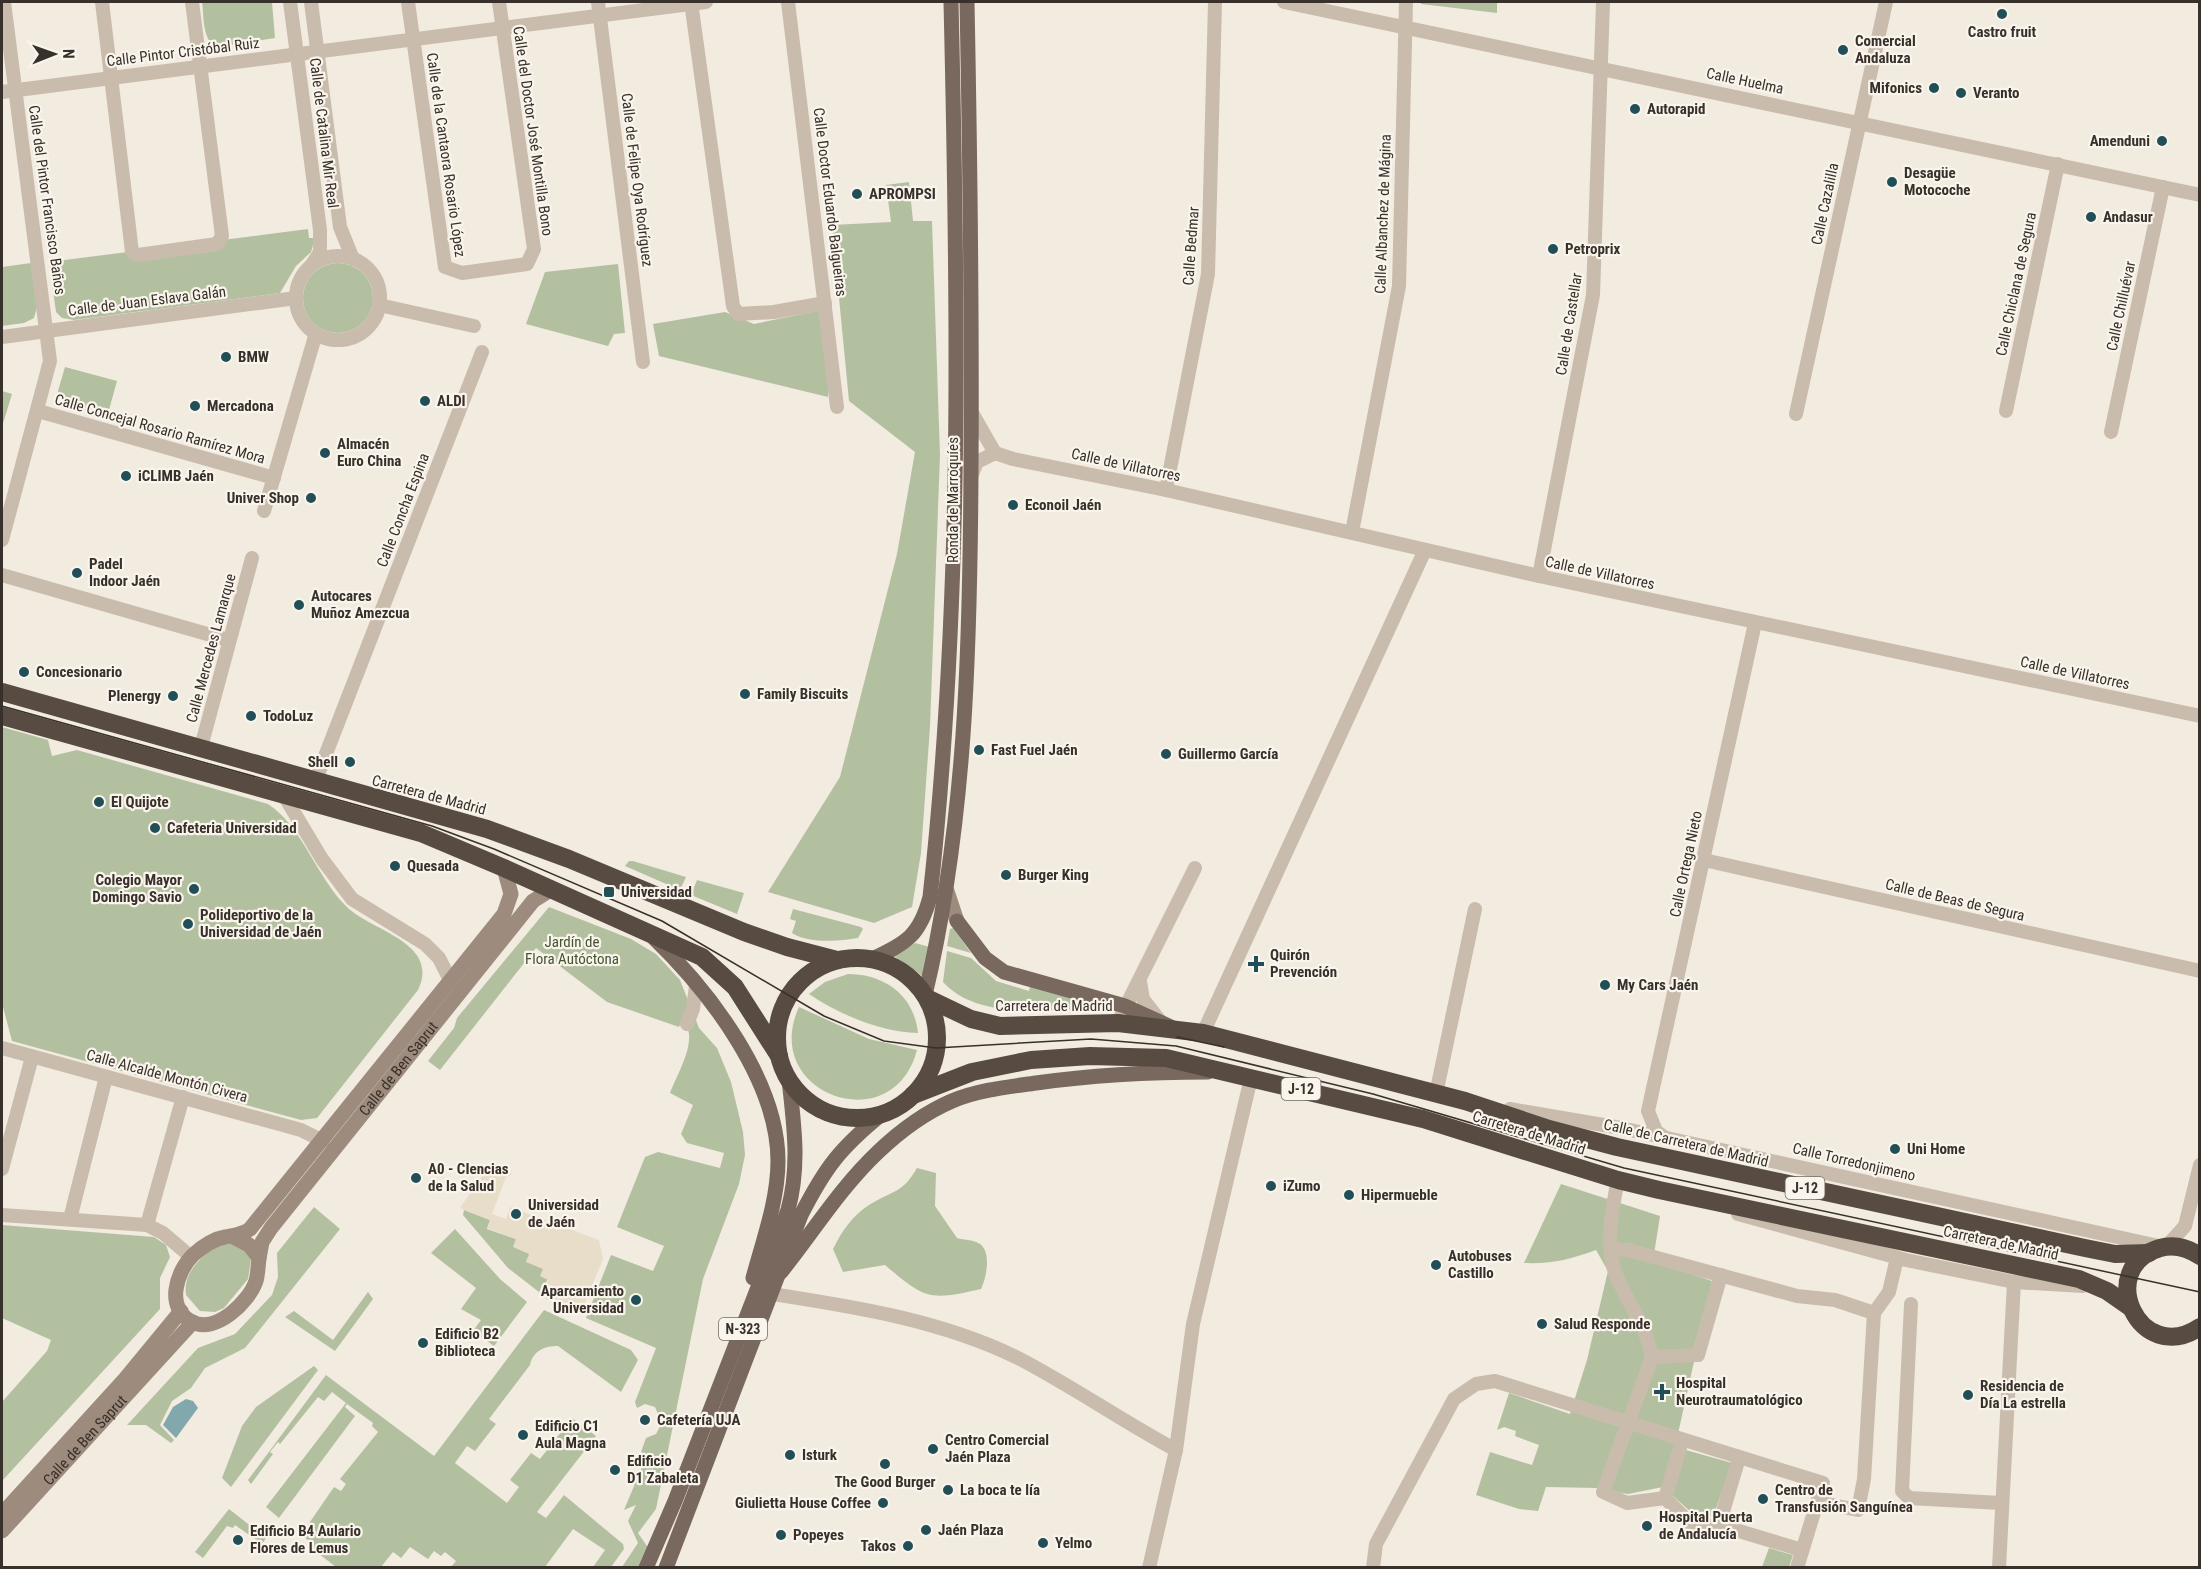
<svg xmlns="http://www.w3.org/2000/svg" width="2201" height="1569" font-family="'Roboto Condensed',sans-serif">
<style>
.green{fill:#b3c0a0}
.plaza{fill:#e8ddc8}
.water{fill:#80a8ad}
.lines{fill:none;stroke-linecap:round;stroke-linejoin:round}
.street{stroke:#c9bcac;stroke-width:14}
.secondary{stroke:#9d8b7d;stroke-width:15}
.primary{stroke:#79685d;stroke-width:15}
.highway{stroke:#584b42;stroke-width:18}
.tram{stroke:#38302a;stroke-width:1.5}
.poi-dot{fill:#224f57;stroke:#f9f4ec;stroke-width:2}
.labels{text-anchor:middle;stroke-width:4.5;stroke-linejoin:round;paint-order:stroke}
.shield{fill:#f9f4ec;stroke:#726b64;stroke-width:1.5}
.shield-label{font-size:14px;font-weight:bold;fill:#38302a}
.poi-label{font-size:15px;font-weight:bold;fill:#38302a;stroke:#f9f4ec;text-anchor:start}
.street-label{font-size:15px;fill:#38302a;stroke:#f9f4ec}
.park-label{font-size:15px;fill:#445530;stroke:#f9f4ec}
</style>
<rect width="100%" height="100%" fill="#f2ebe0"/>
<!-- green -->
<g class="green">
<path d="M202,2H272L275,38L217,47C202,41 204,16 202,2Z"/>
<path d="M1421,2H1497V13L1421,4Z"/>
<path d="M909,182L913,221H932L940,455L930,727L921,853L912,907L874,923L768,892L840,777L897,554L915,452L849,401L832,225L891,222L886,185Z"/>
<path d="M308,229L309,238H315L311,252L296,266L280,293L74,320L62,318L56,312L49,262Z"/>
<path d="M31,263L37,307L34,318L24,323L2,326V267Z"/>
<circle cx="338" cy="298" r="35"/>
<path d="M618,264L625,333L614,334L608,346L526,324L545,272Z"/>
<path d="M822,310L829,373L828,397L659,356L653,324L725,312L754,324Z"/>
<path d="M65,367L117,381L107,417L61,403L58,391Z"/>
<path d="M2,391L12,394L2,427Z"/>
<path d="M2,727L48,740L52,756L77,750L268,804C302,826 317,878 346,906C370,931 441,942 418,990L317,1118L301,1120L12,1041L2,1003Z"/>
<path d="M629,861H633L686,877L680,890L625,866Z"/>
<path d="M697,880L744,893L737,914L691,895Z"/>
<path d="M549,907L631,939L656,954L680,980L699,1028L717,1048L731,1082L743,1132L745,1155L739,1184L703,1279L656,1509L638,1533L649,1549L639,1567H622L638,1543L628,1521L636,1505L624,1510L647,1455L641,1452L646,1438L656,1434L662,1423L655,1407L645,1404L637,1408L635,1402L656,1348L586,1318L611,1255L653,1271L664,1246L617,1227L645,1157L658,1152L720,1168L724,1153L687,1143L681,1134L693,1105L670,1093C677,1074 701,1036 682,1020L679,1027L607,1002L536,948L440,1070L428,1061L454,1028L457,1018Z"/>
<path d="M793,909L861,927L863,929L858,938C840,941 808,944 792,933L796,921L790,919Z"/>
<path d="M953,928L971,953L947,946L950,929Z"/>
<path d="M915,943L930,947L924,977L894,956Z"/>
<path d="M947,951L971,958L996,981L1029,991L1030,986L1111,1007C1061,1009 980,1023 943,982Z"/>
<path d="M848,974C884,974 914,995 918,1033C881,1032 840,1015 809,994L825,982Z"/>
<path d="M799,1007L869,1039L917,1050C893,1142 759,1094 799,1007Z"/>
<path d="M917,1168L936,1173L935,1206L957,1238C964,1240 975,1240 980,1244C992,1253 986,1279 981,1289C929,1301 925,1299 885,1265L843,1272L833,1249C842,1231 852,1216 869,1205C893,1190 902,1194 917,1168Z"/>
<path d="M1561,1184L1660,1216L1653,1261L1712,1281L1675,1447L1732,1463L1713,1517L1691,1512L1663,1487L1628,1494L1597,1488L1546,1487L1538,1511L1519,1509L1476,1495L1490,1452L1532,1465L1539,1445L1515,1436L1516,1431L1504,1427L1497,1430L1509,1393L1570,1414L1587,1360L1608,1271L1596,1250C1568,1260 1553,1264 1524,1263Z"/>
<path d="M314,1207L340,1229L245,1348L205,1368L191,1388L172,1401L160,1425L174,1440L171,1443L146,1425H127L198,1348L235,1334L272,1295L278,1277L277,1253Z"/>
<path d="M464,1210L490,1220L487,1229L516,1239L544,1269L548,1279L539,1292L508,1268L463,1215Z"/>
<path d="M2,1225L154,1237L166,1245L170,1257L160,1278V1309L2,1481V1402L47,1351L51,1340L2,1318Z"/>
<path d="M455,1229L500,1279L527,1302L494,1346L473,1331L481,1320L461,1309L476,1288L431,1253Z"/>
<path d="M223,1242L243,1246L251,1260L248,1279L224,1308L215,1312L200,1311L186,1295C182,1271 205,1253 223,1242Z"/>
<path d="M368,1292L373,1299L335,1351L285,1317L294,1311L333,1340Z"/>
<path d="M544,1310L631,1350L638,1360L621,1392L558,1346C544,1346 533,1351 530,1365L489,1419L496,1424L475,1451L467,1446L455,1463L507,1503L519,1487L510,1480L531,1453L540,1459L572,1418L596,1436L537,1512L546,1518L564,1495L623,1544L624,1549L611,1567H593L605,1550L573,1529L545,1567H451L456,1561L445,1552L441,1556L434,1551L428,1559L410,1547L401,1558L393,1552L381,1567H336L310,1547L312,1543L301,1535L334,1487L341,1491L346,1484L340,1479L378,1432L372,1426L373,1423L347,1404L345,1407L355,1416L279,1518L266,1507L346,1403L332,1392L324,1401L318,1397L280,1444L278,1442L270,1452L273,1454L251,1484L248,1480L326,1375L434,1456Z"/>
<path d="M314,1366L318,1370L231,1487L222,1478L242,1426L256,1407Z"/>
<path d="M229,1509L266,1538L262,1544L235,1525L233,1528L227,1526L203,1558L195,1552Z"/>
<path d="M1769,1548L1793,1555L1789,1567H1762Z"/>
</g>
<!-- plaza -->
<path class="plaza" d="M497,1168L513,1174L506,1177L492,1214L506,1219L510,1207L599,1240L603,1259L581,1312L565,1306L562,1309L538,1294L548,1280L540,1276L543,1269L526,1262L529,1254L513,1247L516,1239L487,1228L490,1220L460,1208L485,1172Z"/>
<!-- water -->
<path class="water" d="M186,1399L193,1401L198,1408L176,1438L163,1425L173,1407Z"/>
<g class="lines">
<!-- street -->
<g class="street">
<path d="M102,2L132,252L138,255L217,244L222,236L192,2"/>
<path d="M290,2L320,230V252L311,266"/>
<path d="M311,2L340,227L353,259"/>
<path d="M408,2L445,267L462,273L527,264L534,249L499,2"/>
<path d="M598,2L643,362"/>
<path d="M691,2L733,306L738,314L774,312L825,303"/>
<path d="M788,2L837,407"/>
<path d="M1284,2L2200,195"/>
<path d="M2,92L706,2"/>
<circle cx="338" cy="298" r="42"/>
<path d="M379,305L474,326"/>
<path d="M2,337L296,298"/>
<path d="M38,411L274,478"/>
<path d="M971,411L995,453L1013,459L1166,490L1539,576L2200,716"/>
<path d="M2006,411L2058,164"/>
<path d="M1796,414L1886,2"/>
<path d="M2111,432L2163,187"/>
<path d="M971,477L977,462L995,453"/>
<path d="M1166,490L1208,274L1215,2"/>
<path d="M264,511L316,333"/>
<path d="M1352,532L1399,286L1406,2"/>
<path d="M2,540L50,361L4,2"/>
<path d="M2,575L228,640"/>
<path d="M1539,576L1593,295L1603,2"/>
<path d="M201,747L252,558"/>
<path d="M315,782L482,352"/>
<path d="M283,794L322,859L352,899L425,944L439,958L451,982"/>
<path d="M1704,860L2200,971"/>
<path d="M1140,982L1143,999L1160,1021"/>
<path d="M1121,1016L1195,868"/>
<path d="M687,1024L693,1009L696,986"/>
<path d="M1203,1033L1425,550"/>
<path d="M2,1048L301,1130L323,1141"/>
<path d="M1436,1094L1475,909"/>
<path d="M1510,1109L1621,1128L2163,1247"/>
<path d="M1664,1137L1656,1131L1648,1111L1755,623"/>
<path d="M2,1169L32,1057"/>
<path d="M1618,1180C1612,1208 1605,1245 1615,1272C1626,1302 1646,1324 1652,1357L1603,1492L1627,1503L1665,1498L1692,1525H1719L1802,1550"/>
<path d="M1738,1214L1906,1260L2014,1282L2083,1286"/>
<path d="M2,1215L147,1225L163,1233L191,1257"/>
<path d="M70,1219L106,1077"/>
<path d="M147,1225L183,1097"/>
<path d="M2166,1247L2185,1226L2200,1165"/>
<path d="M1610,1249L1628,1250L1797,1296L1835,1300L1874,1313"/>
<path d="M772,1294C855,1307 941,1320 1018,1358C1072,1386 1122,1421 1176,1450"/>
<path d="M1911,1304L1902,1491L1909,1498L2001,1503"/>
<path d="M1652,1357L1698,1355L1721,1275"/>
<path d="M1665,1498L1682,1441"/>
<path d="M1817,1502L1858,1510L1864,1479L1874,1313L1889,1292L1897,1258"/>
<path d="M1719,1525L1739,1458"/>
<path d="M1149,1568L1176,1450L1193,1324L1251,1078"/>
<path d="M1373,1568L1376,1544L1454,1399L1476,1384L1495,1381L1823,1483L1797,1568"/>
<path d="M1999,1568L2014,1282"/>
</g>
<!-- secondary -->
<g class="secondary">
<path d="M947,891L957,921"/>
<path d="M232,1236L249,1245L259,1258C258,1266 258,1274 256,1281C249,1302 216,1334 192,1322C165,1308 176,1272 193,1255C202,1247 213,1239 225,1237C234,1235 242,1235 250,1229L504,914L511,894L504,868"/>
<path id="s1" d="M259,1258L262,1242L271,1228L533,901L552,889"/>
<path d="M2,1514L125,1379L181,1311"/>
<path id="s2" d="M2,1531L193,1322"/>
</g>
<!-- primary -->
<g class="primary">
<path d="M957,921L985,958L1004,972L1125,1006L1171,1027"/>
<path d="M654,938C710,992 778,1081 778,1161C778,1200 763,1241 753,1278"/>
<path d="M872,959C907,943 920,935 930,897C963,600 958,300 951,2"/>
<path d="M925,995C966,824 970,647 971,472C972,315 970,158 967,2"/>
<path d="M781,1272C813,1232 840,1188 878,1152C899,1132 924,1113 952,1101C978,1090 1008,1087 1036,1083C1093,1075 1151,1072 1208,1072"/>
<path d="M646,1568L675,1501L788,1210C800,1166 794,1125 789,1080"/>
<path d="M666,1568L801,1215C825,1168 840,1148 882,1114"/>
</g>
<!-- highway -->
<g class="highway">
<path d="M2,692L487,829L569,859L744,932L787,947L837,960"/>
<path d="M2,716L421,833L504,868L702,957L735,987L779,1056"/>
<circle cx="857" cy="1038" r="80"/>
<path d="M927,998L971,1019L1000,1026L1118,1023L1203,1033L1465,1101L1549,1129L1617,1147L2085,1248L2115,1254L2149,1253"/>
<path d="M913,1095L972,1072L1031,1060L1090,1056L1166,1058L1423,1119L1618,1180L1659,1190L2079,1279L2107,1291L2130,1307"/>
<path d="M2200,1256C2188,1248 2174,1244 2160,1248C2094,1267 2139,1368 2200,1327"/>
</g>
<!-- tram -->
<g class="tram">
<path d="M2,706L432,826L494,849L662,921L824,1016L884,1041L936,1048L1091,1039L1176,1046L1373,1094L1624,1168L2200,1292"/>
<path d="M1177,1037L1224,1047"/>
</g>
</g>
<!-- markers -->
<g class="poi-dot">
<circle cx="2002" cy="14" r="6"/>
<circle cx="1843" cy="50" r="6"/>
<circle cx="1934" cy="88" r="6"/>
<circle cx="1961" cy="93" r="6"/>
<circle cx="1635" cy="109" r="6"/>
<circle cx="2162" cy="141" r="6"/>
<circle cx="1892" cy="182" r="6"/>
<circle cx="857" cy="194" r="6"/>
<circle cx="2091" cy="217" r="6"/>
<circle cx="1553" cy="249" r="6"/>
<circle cx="226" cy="357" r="6"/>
<circle cx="425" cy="401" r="6"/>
<circle cx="195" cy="406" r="6"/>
<circle cx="325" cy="453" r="6"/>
<circle cx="126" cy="476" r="6"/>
<circle cx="311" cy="498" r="6"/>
<circle cx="1013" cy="505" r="6"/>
<circle cx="77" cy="573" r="6"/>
<circle cx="299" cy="605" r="6"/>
<circle cx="24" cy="672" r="6"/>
<circle cx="745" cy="694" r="6"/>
<circle cx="173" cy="696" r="6"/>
<circle cx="251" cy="716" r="6"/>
<circle cx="979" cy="750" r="6"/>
<circle cx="1166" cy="754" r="6"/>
<circle cx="350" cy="762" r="6"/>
<circle cx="99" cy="802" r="6"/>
<circle cx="155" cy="828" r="6"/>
<circle cx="395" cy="866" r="6"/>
<circle cx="1006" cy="875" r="6"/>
<circle cx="194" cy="889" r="6"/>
<rect x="603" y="886" width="12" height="12" rx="3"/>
<circle cx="188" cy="924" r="6"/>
<path d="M1253 955h6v6h6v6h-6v6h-6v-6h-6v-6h6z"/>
<circle cx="1605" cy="985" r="6"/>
<circle cx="1895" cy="1149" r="6"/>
<circle cx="416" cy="1178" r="6"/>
<circle cx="1271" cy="1186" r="6"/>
<circle cx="1349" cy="1195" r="6"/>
<circle cx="516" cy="1214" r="6"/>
<circle cx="1436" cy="1265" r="6"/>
<circle cx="636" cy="1300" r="6"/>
<circle cx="1542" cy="1324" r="6"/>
<circle cx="423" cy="1343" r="6"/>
<path d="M1659 1383h6v6h6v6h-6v6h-6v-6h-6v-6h6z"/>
<circle cx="1968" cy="1395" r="6"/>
<circle cx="645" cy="1420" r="6"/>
<circle cx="523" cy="1435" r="6"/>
<circle cx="933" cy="1449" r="6"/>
<circle cx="790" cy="1455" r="6"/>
<circle cx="885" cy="1464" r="6"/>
<circle cx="615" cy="1470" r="6"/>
<circle cx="948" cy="1490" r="6"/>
<circle cx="1763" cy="1499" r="6"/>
<circle cx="883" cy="1503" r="6"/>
<circle cx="1647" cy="1526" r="6"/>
<circle cx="926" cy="1530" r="6"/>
<circle cx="781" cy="1535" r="6"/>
<circle cx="238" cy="1540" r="6"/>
<circle cx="1043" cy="1543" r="6"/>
<circle cx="908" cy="1546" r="6"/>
</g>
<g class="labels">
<!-- shield labels -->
<g class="shield">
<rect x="1281.5" y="1078" width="39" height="22" rx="4.5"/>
<rect x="1785.5" y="1177" width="39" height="22" rx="4.5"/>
<rect x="719" y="1318" width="48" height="22" rx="4.5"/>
</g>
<g class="shield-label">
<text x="1301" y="1094">J-12</text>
<text x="1805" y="1193">J-12</text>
<text x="743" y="1334">N-323</text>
</g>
<!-- poi labels -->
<g class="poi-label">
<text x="2002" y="37" text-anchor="middle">Castro fruit</text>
<text x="1855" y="46">Comercial<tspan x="1855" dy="17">Andaluza</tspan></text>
<text x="1922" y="93" text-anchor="end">Mifonics</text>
<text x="1973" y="98">Veranto</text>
<text x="1647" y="114">Autorapid</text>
<text x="2150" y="146" text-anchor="end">Amenduni</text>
<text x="1904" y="178">Desagüe<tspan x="1904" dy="17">Motocoche</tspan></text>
<text x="869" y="199">APROMPSI</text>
<text x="2103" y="222">Andasur</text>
<text x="1565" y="254">Petroprix</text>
<text x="238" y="362">BMW</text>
<text x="437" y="406">ALDI</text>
<text x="207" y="411">Mercadona</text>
<text x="337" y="449">Almacén<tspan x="337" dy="17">Euro China</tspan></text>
<text x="138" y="481">iCLIMB Jaén</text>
<text x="299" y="503" text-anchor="end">Univer Shop</text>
<text x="1025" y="510">Econoil Jaén</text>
<text x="89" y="569">Padel<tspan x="89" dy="17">Indoor Jaén</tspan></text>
<text x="311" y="601">Autocares<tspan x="311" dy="17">Muñoz Amezcua</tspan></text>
<text x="36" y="677">Concesionario</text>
<text x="757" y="699">Family Biscuits</text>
<text x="161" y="701" text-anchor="end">Plenergy</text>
<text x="263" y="721">TodoLuz</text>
<text x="991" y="755">Fast Fuel Jaén</text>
<text x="1178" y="759">Guillermo García</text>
<text x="338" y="767" text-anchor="end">Shell</text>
<text x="111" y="807">El Quijote</text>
<text x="167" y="833">Cafeteria Universidad</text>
<text x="407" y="871">Quesada</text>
<text x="1018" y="880">Burger King</text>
<text x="182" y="885" text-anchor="end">Colegio Mayor<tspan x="182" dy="17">Domingo Savio</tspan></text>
<text x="621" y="897">Universidad</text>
<text x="200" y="920">Polideportivo de la<tspan x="200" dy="17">Universidad de Jaén</tspan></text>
<text x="1270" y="960">Quirón<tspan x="1270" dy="17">Prevención</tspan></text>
<text x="1617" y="990">My Cars Jaén</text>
<text x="1907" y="1154">Uni Home</text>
<text x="428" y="1174">A0 - CIencias<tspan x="428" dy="17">de la Salud</tspan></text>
<text x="1283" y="1191">iZumo</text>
<text x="1361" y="1200">Hipermueble</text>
<text x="528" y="1210">Universidad<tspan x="528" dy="17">de Jaén</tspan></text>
<text x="1448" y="1261">Autobuses<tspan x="1448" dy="17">Castillo</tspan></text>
<text x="624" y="1296" text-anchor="end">Aparcamiento<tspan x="624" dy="17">Universidad</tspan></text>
<text x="1554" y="1329">Salud Responde</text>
<text x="435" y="1339">Edificio B2<tspan x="435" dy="17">Biblioteca</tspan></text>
<text x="1676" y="1388">Hospital<tspan x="1676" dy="17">Neurotraumatológico</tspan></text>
<text x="1980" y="1391">Residencia de<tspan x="1980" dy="17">Día La estrella</tspan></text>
<text x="657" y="1425">Cafetería UJA</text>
<text x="535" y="1431">Edificio C1<tspan x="535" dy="17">Aula Magna</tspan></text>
<text x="945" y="1445">Centro Comercial<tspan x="945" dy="17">Jaén Plaza</tspan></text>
<text x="802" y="1460">Isturk</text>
<text x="627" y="1466">Edificio<tspan x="627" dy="17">D1 Zabaleta</tspan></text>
<text x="885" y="1487" text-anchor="middle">The Good Burger</text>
<text x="960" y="1495">La boca te lía</text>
<text x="1775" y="1495">Centro de<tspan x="1775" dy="17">Transfusión Sanguínea</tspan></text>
<text x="871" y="1508" text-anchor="end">Giulietta House Coffee</text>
<text x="1659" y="1522">Hospital Puerta<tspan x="1659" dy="17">de Andalucía</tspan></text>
<text x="938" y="1535">Jaén Plaza</text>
<text x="250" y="1536">Edificio B4 Aulario<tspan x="250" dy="17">Flores de Lemus</tspan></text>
<text x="793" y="1540">Popeyes</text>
<text x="1055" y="1548">Yelmo</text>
<text x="896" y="1551" text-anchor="end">Takos</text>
</g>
<!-- street labels -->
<g class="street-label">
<text transform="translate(183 52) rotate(-7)" y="5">Calle Pintor Cristóbal Ruiz</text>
<text transform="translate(1745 81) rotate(12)" y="5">Calle Huelma</text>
<text transform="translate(533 131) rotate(82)" y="5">Calle del Doctor José Montilla Bono</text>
<text transform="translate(324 133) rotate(83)" y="5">Calle de Catalina Mir Real</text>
<text transform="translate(446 155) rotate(82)" y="5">Calle de la Cantaora Rosario López</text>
<text transform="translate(637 180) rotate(83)" y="5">Calle de Felipe Oya Rodríguez</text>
<text transform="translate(47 200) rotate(82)" y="5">Calle del Pintor Francisco Baños</text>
<text transform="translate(830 202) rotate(83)" y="5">Calle Doctor Eduardo Balgueiras</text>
<text transform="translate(1825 204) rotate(-78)" y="5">Calle Cazalilla</text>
<text transform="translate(1383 214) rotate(-88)" y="5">Calle Albanchez de Mágina</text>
<text transform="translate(1191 246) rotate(-86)" y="5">Calle Bedmar</text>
<text transform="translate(2016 284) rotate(-78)" y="5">Calle Chiclana de Segura</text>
<text transform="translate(147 301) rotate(-7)" y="5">Calle de Juan Eslava Galán</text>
<text transform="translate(2121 306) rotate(-78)" y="5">Calle Chilluévar</text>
<text transform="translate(1569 324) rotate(-81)" y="5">Calle de Castellar</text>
<text transform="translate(160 429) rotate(16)" y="5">Calle Concejal Rosario Ramírez Mora</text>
<text transform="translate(1126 465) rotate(12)" y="5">Calle de Villatorres</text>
<text transform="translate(953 500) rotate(-90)" y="5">Ronda de Marroquíes</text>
<text transform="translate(403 510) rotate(-69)" y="5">Calle Concha Espina</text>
<text transform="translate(1600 573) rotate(12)" y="5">Calle de Villatorres</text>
<text transform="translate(211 648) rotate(-75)" y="5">Calle Mercedes Lamarque</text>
<text transform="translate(2075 673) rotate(12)" y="5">Calle de Villatorres</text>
<text transform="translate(429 795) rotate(15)" y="5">Carretera de Madrid</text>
<text transform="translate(1686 864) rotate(-78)" y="5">Calle Ortega Nieto</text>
<text transform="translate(1955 900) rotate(13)" y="5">Calle de Beas de Segura</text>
<text x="1054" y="1011">Carretera de Madrid</text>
<text dy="5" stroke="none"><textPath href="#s1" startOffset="237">Calle de Ben Saprut</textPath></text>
<text transform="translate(167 1076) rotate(15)" y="5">Calle Alcalde Montón Civera</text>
<text transform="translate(1529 1133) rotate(17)" y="5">Carretera de Madrid</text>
<text transform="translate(1686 1143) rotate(13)" y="5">Calle de Carretera de Madrid</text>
<text transform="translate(1854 1162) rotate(13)" y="5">Calle Torredonjimeno</text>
<text transform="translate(2001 1243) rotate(12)" y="5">Carretera de Madrid</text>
<text dy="5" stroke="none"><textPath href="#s2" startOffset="123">Calle de Ben Saprut</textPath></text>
</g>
<!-- park labels -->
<g class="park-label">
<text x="572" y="947">Jardín de<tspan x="572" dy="17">Flora Autóctona</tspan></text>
</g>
</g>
<!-- border -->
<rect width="2201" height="1569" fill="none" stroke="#38302a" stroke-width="6"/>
<!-- north arrow -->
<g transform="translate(54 54) rotate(89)" stroke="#f9f4ec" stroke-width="4.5" paint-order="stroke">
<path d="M0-4.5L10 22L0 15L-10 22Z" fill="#38302a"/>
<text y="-9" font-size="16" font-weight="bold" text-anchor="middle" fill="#38302a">N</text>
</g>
</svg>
